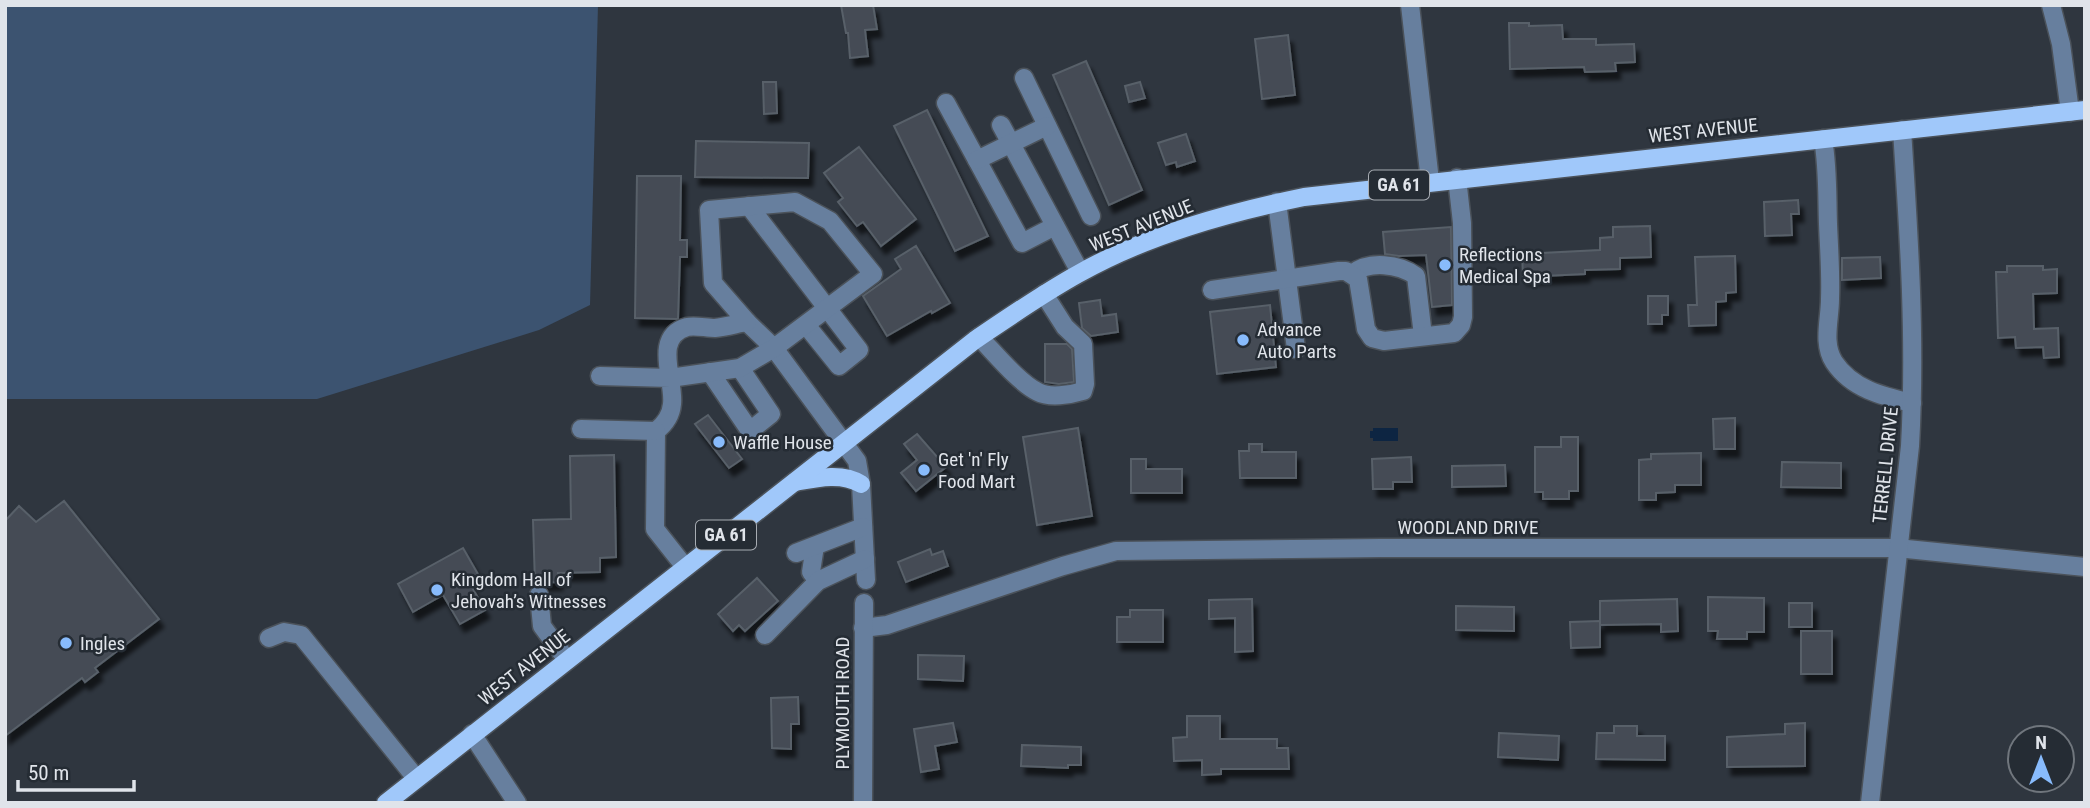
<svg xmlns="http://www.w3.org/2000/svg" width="2090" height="808" font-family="'Roboto Condensed',sans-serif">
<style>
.green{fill:#3c5370}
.water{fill:#0d2542}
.building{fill:#444b55;stroke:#586069;stroke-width:2;filter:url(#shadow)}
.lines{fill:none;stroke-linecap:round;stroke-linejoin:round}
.minor-casing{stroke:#4b525a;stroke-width:21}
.major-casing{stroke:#4b525a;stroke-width:21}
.minor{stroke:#677f9e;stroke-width:18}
.major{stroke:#a0c8fa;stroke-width:18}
.poi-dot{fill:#88bbfc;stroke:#252c34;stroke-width:2.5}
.labels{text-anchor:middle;stroke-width:5;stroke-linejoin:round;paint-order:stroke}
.shield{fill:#252c34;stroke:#a8adb3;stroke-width:2}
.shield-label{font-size:18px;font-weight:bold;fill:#e0e4ea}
.street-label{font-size:19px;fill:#e0e4ea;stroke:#252c34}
.poi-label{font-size:19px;fill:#e0e4ea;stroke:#252c34;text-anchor:start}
</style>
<defs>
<filter id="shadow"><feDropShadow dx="4.5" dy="8" stdDeviation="2" flood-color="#0009"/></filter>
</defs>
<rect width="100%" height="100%" fill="#2f363f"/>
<!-- green -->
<path class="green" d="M5,5H598L590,305L539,330L317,399H5Z"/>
<!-- water -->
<path class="water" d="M1373,428H1398V441H1373V438H1370V431H1373Z"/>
<!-- building -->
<g class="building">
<path d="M841,5H873L877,29L865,30L868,56L850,58L848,33H846Z"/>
<path d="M1509,23H1529V26L1562,25L1563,39H1596V45L1634,44L1635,62L1615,63L1616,71L1585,72L1584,67L1510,69Z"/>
<path d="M1288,35L1295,95L1262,99L1255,39Z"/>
<path d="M1086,61L1142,190L1109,205L1053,75Z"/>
<path d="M763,82H776L777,113L764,114Z"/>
<path d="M1140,82L1145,98L1129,102L1125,86Z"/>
<path d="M927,110L988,236L955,251L894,126Z"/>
<path d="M1186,134L1195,161L1177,167L1176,162L1166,165L1158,143Z"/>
<path d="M696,141L809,143L808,178L695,177Z"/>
<path d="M859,147L916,219L881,246L863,222L857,226L838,202L843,198L824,173Z"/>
<path d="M637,176H681L680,240H687V257H680L678,319L635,318Z"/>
<path d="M1798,200L1799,214H1791L1792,235L1765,236L1764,202Z"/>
<path d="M1650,226L1651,257L1620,258V269L1585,270V274L1523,277L1522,254L1600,250V238L1613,237V227Z"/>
<path d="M1451,227L1452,305L1432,307L1426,255L1399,256L1385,254L1383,232Z"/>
<path d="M916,246L950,303L932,313L931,311L887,336L863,296L901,269L895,259Z"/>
<path d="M1735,256L1736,292L1726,293V301L1716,302V325L1689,326L1688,305H1697L1695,257Z"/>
<path d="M1880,257L1881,278L1842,280V258Z"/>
<path d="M2007,266H2043V270L2057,269V293L2033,294L2034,329L2058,328L2059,357L2044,358L2043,347L2016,348L2015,337L1998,338L1996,272H2007Z"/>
<path d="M1648,296H1668V315H1662V324H1648Z"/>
<path d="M1100,300L1102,316L1116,314L1118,332L1091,336L1082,328L1079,303Z"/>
<path d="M1270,305L1276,367L1217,374L1210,312Z"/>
<path d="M1045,344H1067L1072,349L1074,382L1059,384L1045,382Z"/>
<path d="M708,415L742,459L729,468L695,424Z"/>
<path d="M1735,418V449H1714L1713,419Z"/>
<path d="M1078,428L1092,516L1037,525L1023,437Z"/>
<path d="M917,434L946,467L916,491L901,473L917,460L904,444Z"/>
<path d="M1561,437H1578V491H1569V499H1543V492H1535V447H1561Z"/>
<path d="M1249,444H1262V452H1296V478H1240L1239,451H1249Z"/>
<path d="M1701,453V485H1675V492L1656,493V500H1639V460L1651,459V454Z"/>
<path d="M614,455L616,557L600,558V572L558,573V582L535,583L533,520L571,519L570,456Z"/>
<path d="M1411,457L1412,482H1393V489H1373L1372,459Z"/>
<path d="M1131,459H1146V469H1182V493H1131Z"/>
<path d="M1782,462L1841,463V488L1781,487Z"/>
<path d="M1505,465L1506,486L1452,487V466Z"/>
<path d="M64,501L159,619L95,668L98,672L85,682L82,678L5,736V521L19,506L36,522Z"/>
<path d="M463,548L479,576L469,582L485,610L460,624L443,595L413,612L398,584Z"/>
<path d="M930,549L932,555L943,551L948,566L906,582L898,562Z"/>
<path d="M757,578L778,601L745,631L739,625L733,631L718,614Z"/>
<path d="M1708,597L1764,598V632H1747V639H1717L1718,631H1708Z"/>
<path d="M1252,599L1253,651L1235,652V618L1209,619V600Z"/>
<path d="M1677,599L1678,631L1661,632V624L1600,625V601Z"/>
<rect x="1789" y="603" width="23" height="24"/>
<path d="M1456,606L1514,607V631L1456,630Z"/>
<path d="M1130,610H1163V642H1117V617H1130Z"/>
<path d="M1600,621V647L1571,648L1570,622Z"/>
<rect x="1801" y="631" width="31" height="43"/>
<path d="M918,655L964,656L963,681L918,679Z"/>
<path d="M798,697L799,724H791V749L772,748L771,698Z"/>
<path d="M1187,716H1220V739H1277V748H1288L1289,769H1221V774L1202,775V760L1174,761L1173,738L1187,737Z"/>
<path d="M953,723L957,742L935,746L939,769L921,772L914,729Z"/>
<path d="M1805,723V766L1727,767V737L1785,734V724Z"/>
<path d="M1614,726H1637V736H1665V760L1596,759L1597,733H1614Z"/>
<path d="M1499,733L1559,736L1558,760L1498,757Z"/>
<path d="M1022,745L1081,747V765H1068V768L1021,766Z"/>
</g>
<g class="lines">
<defs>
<g id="minor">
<path d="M1410,5L1430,181"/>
<path d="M2051,5L2061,44L2070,112"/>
<path d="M1024,78L1091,216"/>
<path d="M946,103L1022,243L1055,226"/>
<path d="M1001,125L1080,272"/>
<path d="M1823,139C1828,167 1827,195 1828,224C1829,249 1831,274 1830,299C1830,320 1822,343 1834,362C1852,389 1882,396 1912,403"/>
<path d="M977,160L1047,126"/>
<path d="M1277,202L1296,349"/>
<path d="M749,206L859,350L839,366L806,325"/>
<path d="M1352,274C1369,260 1399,264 1416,276L1423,336"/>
<path d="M1212,290L1339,271H1346L1358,279L1366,329L1372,338L1384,341L1454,333L1461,325L1463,317L1462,223L1457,178"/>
<path d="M747,322L774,348L857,461L861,484L866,580"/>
<path d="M979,337C994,352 1019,383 1038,392C1049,398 1070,395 1083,391L1085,384L1083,344L1065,327L1044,294"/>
<path d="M710,372L750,431L771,414L740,368"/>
<path d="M600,376L670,378L740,368L774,348L873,274L830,221L795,202L709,210L713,283L747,322C736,324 725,327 715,328C706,328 695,325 687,327C652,337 675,380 672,404C671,416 665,424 656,431L655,529L685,567"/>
<path d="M581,429L656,431"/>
<path d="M815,546L811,572L818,581"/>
<path d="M796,553L863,527"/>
<path d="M539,595L542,626L567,660"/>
<path d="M863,628L887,625L1063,566L1116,551L1381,548H1897L2085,567"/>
<path d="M765,635L818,581L865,559"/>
<path d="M269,638L284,632L301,635L416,778"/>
<path d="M472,734L517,803"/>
<path d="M863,803L864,603"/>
<path d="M1870,803L1910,446C1916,341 1909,236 1902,130"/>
</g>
<g id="major">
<path d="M795,482C816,478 842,472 861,484"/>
<path d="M386,803L975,340C1009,317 1042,294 1078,274C1147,235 1227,213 1304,197L2085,110"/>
</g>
</defs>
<!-- minor casing -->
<use href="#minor" class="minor-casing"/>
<!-- major casing -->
<use href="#major" class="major-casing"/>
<!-- minor -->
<use href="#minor" class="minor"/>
<!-- major -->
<use href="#major" class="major"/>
</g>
<!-- markers -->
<g class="poi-dot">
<circle cx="1445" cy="265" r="7"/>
<circle cx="1243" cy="340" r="7"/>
<circle cx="719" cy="442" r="7"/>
<circle cx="924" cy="470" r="7"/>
<circle cx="437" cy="590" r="7"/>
<circle cx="66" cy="643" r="7"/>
</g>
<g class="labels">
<!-- shield labels -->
<g class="shield">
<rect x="1369" y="170.5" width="60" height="29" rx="5"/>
<rect x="696" y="520.5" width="60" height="29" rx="5"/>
</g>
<g class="shield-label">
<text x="1399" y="191">GA 61</text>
<text x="726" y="541">GA 61</text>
</g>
<!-- street labels -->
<g class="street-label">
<text transform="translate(1703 130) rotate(-6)" y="7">WEST AVENUE</text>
<text transform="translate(1141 225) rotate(-22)" y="7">WEST AVENUE</text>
<text transform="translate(1885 465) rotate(-84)" y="7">TERRELL DRIVE</text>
<text x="1468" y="534">WOODLAND DRIVE</text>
<text transform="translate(524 667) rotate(-38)" y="7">WEST AVENUE</text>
<text transform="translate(842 703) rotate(-90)" y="7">PLYMOUTH ROAD</text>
</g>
<!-- poi labels -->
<g class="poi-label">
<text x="1459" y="261">Reflections<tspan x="1459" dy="22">Medical Spa</tspan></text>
<text x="1257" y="336">Advance<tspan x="1257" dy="22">Auto Parts</tspan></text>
<text x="733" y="449">Waffle House</text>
<text x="938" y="466">Get 'n' Fly<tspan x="938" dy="22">Food Mart</tspan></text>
<text x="451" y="586">Kingdom Hall of<tspan x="451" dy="22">Jehovah’s Witnesses</tspan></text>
<text x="80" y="650">Ingles</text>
</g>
</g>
<!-- border -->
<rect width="2090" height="808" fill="none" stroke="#e0e4ea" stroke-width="14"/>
<!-- north arrow -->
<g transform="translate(2041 759)"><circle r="33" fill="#252c34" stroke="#70767d" stroke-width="2"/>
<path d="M0-5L12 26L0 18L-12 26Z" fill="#88bbfc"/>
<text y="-10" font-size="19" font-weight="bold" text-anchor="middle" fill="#e0e4ea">N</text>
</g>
<!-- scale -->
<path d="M18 780v10h116v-10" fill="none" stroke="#e0e4ea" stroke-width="3.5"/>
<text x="28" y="780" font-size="21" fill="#e0e4ea" stroke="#252c34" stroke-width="5" paint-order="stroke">50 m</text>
</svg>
